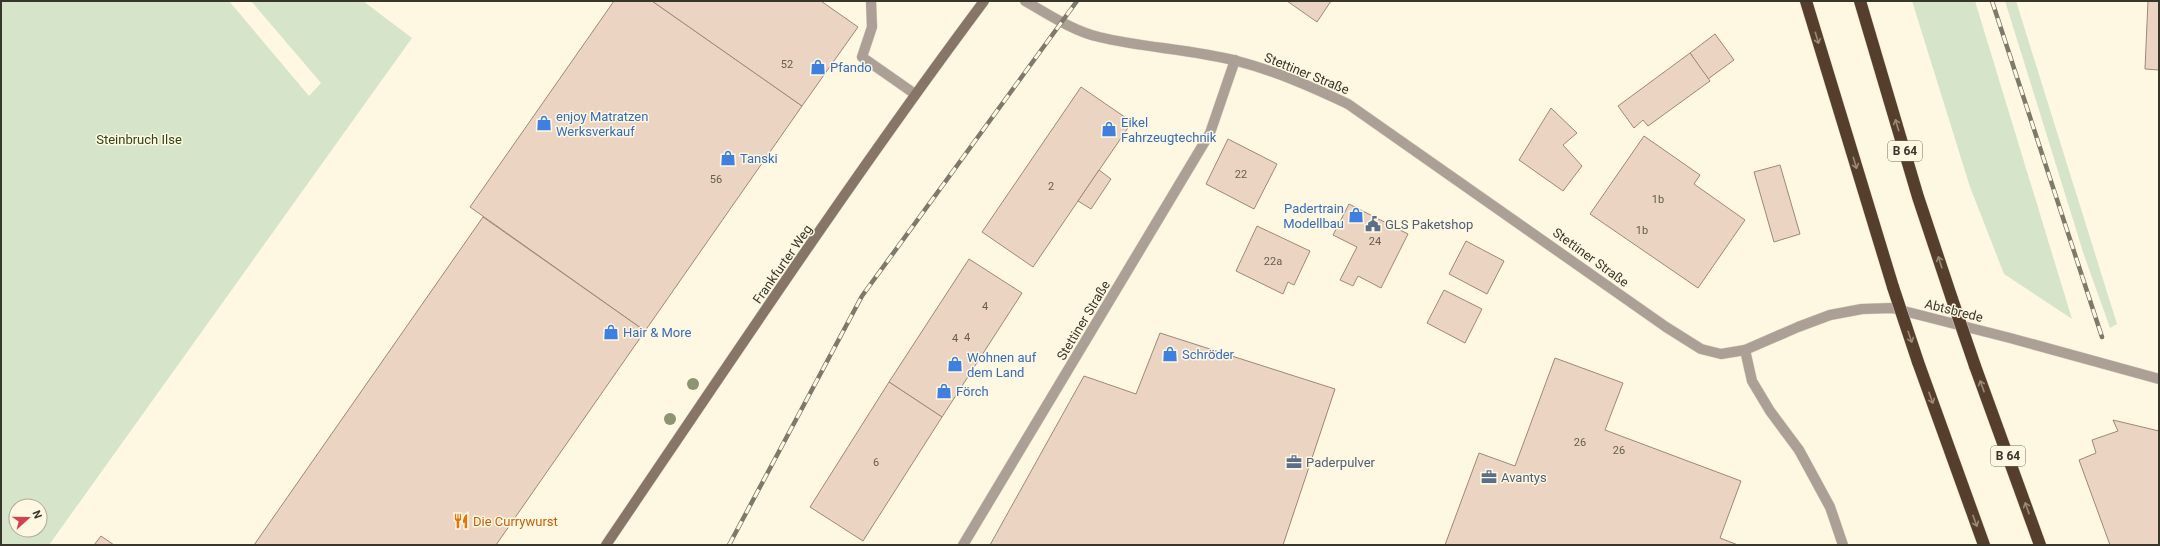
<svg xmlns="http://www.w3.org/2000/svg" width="2160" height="546" font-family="Roboto,sans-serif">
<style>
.green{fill:#d6e5c9;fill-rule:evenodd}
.building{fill:#ebd4c1;stroke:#9d8877}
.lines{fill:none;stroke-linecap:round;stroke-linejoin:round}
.lane-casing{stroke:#dad5c2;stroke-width:11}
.street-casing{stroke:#dad5c2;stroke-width:11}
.secondary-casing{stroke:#dad5c2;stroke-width:11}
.highway-casing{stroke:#dad5c2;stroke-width:13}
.lane{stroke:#aca096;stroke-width:10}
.street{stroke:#aca096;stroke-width:10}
.secondary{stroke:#877668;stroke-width:10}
.highway{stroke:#553f2c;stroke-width:12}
.rail-casing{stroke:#7d796b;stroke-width:4.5}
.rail{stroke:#fef8e3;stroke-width:3;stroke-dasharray:9;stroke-linecap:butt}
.highway-bridge-casing{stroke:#dad5c2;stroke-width:13;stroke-linecap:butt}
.highway-bridge{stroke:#553f2c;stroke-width:12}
.tree{fill:#8c9472}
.oneway{stroke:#998975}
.labels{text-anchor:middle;stroke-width:3;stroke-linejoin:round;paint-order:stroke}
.number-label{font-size:11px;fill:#655d50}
.shield{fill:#fef8e3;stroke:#737062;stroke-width:1}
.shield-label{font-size:12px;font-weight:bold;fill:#38352a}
.shop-label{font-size:13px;fill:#366cbe;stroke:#fef8e3;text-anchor:start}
.street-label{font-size:13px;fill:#38352a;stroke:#fef8e3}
.park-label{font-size:13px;fill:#2f4316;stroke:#fef8e3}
.service-label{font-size:13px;fill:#4e5e75;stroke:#fef8e3;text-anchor:start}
.food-label{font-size:13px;fill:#c56008;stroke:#fef8e3;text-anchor:start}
</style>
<rect width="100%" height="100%" fill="#fef8e3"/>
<!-- green -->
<g class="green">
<path d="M1,1H229L309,96L321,83L251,1H363L412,38L49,545H1ZM16,506H40V530H16Z"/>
<path d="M1912,1H1975L2072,319L2004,274L1970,187Z"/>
<path d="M2005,1H2016L2117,324L2110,328L2084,255Z"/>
</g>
<!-- building -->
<g class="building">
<path d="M614,1H652L802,106L645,331L470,207Z"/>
<path d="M652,1H821L858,27L802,106Z"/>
<path d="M1287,1H1331L1317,22Z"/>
<path d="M2148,1H2159V70L2145,69Z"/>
<path d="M1715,34L1734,60L1708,79L1690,53Z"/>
<path d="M1690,53L1710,81L1648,126L1643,120L1634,128L1618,106Z"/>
<path d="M1081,87L1132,122L1033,267L982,232Z"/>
<path d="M1551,108L1577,133L1563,145L1582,166L1563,191L1519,160Z"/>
<path d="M1644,136L1700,175L1694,184L1745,220L1698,288L1590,214Z"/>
<path d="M1228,139L1277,164L1254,209L1206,184Z"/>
<path d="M1780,165L1800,234L1774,242L1754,172Z"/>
<path d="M1099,170L1111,179L1091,209L1078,201Z"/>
<path d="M1349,204L1408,234L1381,288L1358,276L1353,286L1340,280L1357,247L1333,235Z"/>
<path d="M483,217L645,331L496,545H254Z"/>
<path d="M1257,226L1310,251L1294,285L1288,282L1283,294L1236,271Z"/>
<path d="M1466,241L1504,261L1487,294L1449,274Z"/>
<path d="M969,259L1022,293L942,417L889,382Z"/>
<path d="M1444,290L1482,309L1465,343L1427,323Z"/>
<path d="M1160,333L1335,389L1283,545H990L1084,376L1136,394Z"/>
<path d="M1555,358L1623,383L1605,430L1741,481L1720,538L1738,545H1445L1479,453L1515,466Z"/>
<path d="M889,382L942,417L863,541L810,507Z"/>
<path d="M2113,420L2159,431V545H2110L2079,460L2096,453L2092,440L2118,431Z"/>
<path d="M101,536L114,545H94Z"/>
</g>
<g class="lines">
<defs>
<g id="lane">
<path d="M871,1L872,27L862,57L915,94"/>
<path d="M963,545L1210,133L1235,60"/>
</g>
<g id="street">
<path d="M1025,1C1048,14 1073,31 1099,37C1144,48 1192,49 1237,61C1276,71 1312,87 1348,104L1666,327L1701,349L1721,354L1745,350L1798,327L1830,315L1862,309L1892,308L2010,338L2159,379"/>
<path d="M1745,350L1752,381L1770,411L1799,450L1830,507L1843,545"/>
</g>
<path id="secondary" d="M606,545C730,362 852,178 984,1"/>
<g id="highway">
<path d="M1806,1L1893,287"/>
<path d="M1860,1L1918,197L1952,299"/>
<path d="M1918,362L1984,545"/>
<path d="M1975,366L2040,545"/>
</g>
</defs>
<!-- lane casing -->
<use href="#lane" class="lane-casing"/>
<!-- street casing -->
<use href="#street" class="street-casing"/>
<!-- secondary casing -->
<use href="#secondary" class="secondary-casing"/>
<!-- highway casing -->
<use href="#highway" class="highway-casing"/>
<!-- lane -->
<use href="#lane" class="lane"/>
<!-- street -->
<use href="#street" class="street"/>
<!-- secondary -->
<use href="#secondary" class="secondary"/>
<!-- highway -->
<use href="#highway" class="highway"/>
<defs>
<g id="rail">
<path d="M1992,1L2102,337"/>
<path d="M729,545L862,296L1077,1"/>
</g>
</defs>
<!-- rail casing -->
<use href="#rail" class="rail-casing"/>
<!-- rail -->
<use href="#rail" class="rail"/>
<defs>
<g id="highway-bridge">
<path d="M1893,287L1918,362"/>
<path d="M1952,299L1975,366"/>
</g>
</defs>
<!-- highway-bridge casing -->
<use href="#highway-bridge" class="highway-bridge-casing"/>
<!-- highway-bridge -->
<use href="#highway-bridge" class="highway-bridge"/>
</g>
<!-- trees -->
<g class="tree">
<circle cx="693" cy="384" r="6"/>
<circle cx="670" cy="419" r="6"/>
</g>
<!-- one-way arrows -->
<defs><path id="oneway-shaft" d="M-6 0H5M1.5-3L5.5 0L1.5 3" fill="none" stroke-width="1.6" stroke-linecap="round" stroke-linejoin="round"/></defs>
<g class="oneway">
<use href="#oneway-shaft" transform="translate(1817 38) rotate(73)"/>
<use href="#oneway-shaft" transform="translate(1897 125) rotate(-107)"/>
<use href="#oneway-shaft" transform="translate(1855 163) rotate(73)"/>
<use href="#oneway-shaft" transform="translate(1940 262) rotate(-108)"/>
<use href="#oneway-shaft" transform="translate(1910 337) rotate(71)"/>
<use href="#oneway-shaft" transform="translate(1982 386) rotate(-110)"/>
<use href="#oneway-shaft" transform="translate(1931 398) rotate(70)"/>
<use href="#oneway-shaft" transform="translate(2027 508) rotate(-110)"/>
<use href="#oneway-shaft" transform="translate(1975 521) rotate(70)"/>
</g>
<!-- icons -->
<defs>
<symbol id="shop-bare" viewBox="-9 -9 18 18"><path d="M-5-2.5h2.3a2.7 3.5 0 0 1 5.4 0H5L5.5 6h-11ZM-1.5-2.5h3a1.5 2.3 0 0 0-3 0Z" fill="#3f7fe0" stroke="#fef8e3" stroke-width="2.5" paint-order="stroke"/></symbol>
<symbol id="civic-bare" viewBox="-9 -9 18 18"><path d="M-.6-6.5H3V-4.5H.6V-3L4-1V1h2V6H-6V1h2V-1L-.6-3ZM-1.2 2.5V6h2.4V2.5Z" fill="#5c6f8a" stroke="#fef8e3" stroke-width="2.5" paint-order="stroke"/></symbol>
<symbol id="office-bare" viewBox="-9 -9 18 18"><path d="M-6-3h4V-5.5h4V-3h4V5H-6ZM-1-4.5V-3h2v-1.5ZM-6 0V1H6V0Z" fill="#5c6f8a" stroke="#fef8e3" stroke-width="2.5" paint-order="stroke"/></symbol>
<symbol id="restaurant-bare" viewBox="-9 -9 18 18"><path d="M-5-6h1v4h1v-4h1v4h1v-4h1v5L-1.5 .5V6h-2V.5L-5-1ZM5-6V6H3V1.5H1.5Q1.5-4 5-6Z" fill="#e8710a" stroke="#fef8e3" stroke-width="2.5" paint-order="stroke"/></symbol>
</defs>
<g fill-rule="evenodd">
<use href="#shop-bare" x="807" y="56" width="22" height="22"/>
<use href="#shop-bare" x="533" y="112" width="22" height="22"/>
<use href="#shop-bare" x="1098" y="118" width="22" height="22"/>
<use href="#shop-bare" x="717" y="147" width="22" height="22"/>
<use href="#shop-bare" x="1345" y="204" width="22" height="22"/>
<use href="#civic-bare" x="1362" y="213" width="22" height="22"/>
<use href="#shop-bare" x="600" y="321" width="22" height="22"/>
<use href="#shop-bare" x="1159" y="343" width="22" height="22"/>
<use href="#shop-bare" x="944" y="353" width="22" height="22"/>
<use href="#shop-bare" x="933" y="380" width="22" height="22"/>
<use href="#office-bare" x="1283" y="451" width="22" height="22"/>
<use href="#office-bare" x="1478" y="466" width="22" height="22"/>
<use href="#restaurant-bare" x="450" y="510" width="22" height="22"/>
</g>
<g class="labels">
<!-- number labels -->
<g class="number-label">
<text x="787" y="68">52</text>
<text x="1241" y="178">22</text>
<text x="716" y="183">56</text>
<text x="1051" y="190">2</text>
<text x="1658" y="203">1b</text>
<text x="1642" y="234">1b</text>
<text x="1375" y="245">24</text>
<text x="1273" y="265">22a</text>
<text x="985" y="310">4</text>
<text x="967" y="341">4</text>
<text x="955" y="342">4</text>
<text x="1580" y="446">26</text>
<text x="1619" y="454">26</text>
<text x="876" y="466">6</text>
</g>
<!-- shield labels -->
<g class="shield">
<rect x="1888" y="141" width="34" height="20" rx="3"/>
<rect x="1991" y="446" width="34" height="20" rx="3"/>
</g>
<g class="shield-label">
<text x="1905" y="155">B 64</text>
<text x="2008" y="460">B 64</text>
</g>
<!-- shop labels -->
<g class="shop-label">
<text x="830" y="72">Pfando</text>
<text x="556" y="121">enjoy Matratzen<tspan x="556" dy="15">Werksverkauf</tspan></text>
<text x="1121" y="127">Eikel<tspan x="1121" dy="15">Fahrzeugtechnik</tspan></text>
<text x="740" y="163">Tanski</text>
<text x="1344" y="213" text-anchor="end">Padertrain<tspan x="1344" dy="15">Modellbau</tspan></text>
<text x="623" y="337">Hair &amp; More</text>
<text x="1182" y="359">Schröder</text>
<text x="967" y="362">Wohnen auf<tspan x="967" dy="15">dem Land</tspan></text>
<text x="956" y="396">Förch</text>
</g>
<!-- street labels -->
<g class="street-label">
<text transform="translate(1307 73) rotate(22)" y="5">Stettiner Straße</text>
<text transform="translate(1591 257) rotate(36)" y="5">Stettiner Straße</text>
<text transform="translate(782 264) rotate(-55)" y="5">Frankfurter Weg</text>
<text transform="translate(1954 310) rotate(14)" y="5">Abtsbrede</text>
<text transform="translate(1083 320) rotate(-59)" y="5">Stettiner Straße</text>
</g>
<!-- park labels -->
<g class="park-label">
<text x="139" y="144">Steinbruch Ilse</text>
</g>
<!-- service labels -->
<g class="service-label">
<text x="1385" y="229">GLS Paketshop</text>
<text x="1306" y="467">Paderpulver</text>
<text x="1501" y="482">Avantys</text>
</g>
<!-- food labels -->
<g class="food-label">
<text x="473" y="526">Die Currywurst</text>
</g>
</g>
<!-- border -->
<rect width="2160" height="546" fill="none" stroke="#38352a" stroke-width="4"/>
<!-- north arrow -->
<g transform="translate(28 518) rotate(69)"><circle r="19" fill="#fef8e3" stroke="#afaa99"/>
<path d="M0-3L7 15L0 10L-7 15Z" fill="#d24251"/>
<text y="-6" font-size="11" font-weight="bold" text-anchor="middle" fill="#38352a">N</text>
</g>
</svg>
